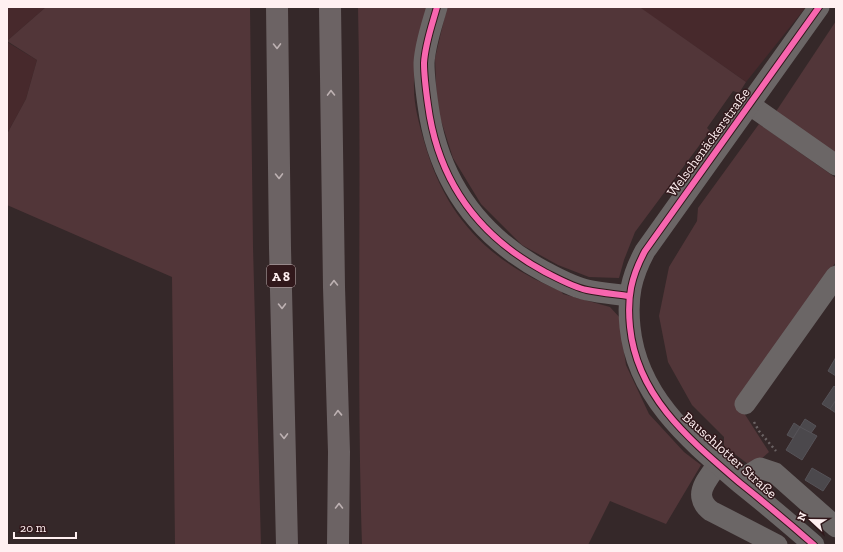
<svg xmlns="http://www.w3.org/2000/svg" width="843" height="552" font-family="'Zilla Slab',serif">
<style>
.built{fill:#47292c}
.green{fill:#523639}
.building{fill:#4b484c;stroke:#565358}
.lines{fill:none;stroke-linecap:round;stroke-linejoin:round}
.path{stroke:#6b6364;stroke-width:2.5;stroke-dasharray:2 3;stroke-linecap:butt}
.minor{stroke:#6b6666;stroke-width:21}
.highway{stroke:#6c6364;stroke-width:22}
.cycleway-casing{stroke:#31181b;stroke-width:8}
.cycleway{stroke:#f766af;stroke-width:6}
.oneway{stroke:#bdb1b2}
.labels{text-anchor:middle;stroke-width:3;stroke-linejoin:round;paint-order:stroke}
.shield{fill:#31181b;stroke:#c1afb1;stroke-width:1}
.shield-label{font-size:13px;font-weight:bold;fill:#fff0f1}
.street-label{font-size:14px;fill:#fff0f1;stroke:#31181b}
</style>
<rect width="100%" height="100%" fill="#352829"/>
<!-- built -->
<g class="built">
<path d="M7,7H46L7,41Z"/>
<path d="M641,7H806L746,82L640,8Z"/>
<path d="M7,42L37,60L26,99L7,134Z"/>
</g>
<!-- green -->
<g class="green">
<path d="M46,7H250L253,247L261,545H175L172,277L7,205V134L26,99L37,60L7,41Z"/>
<path d="M358,7H427C422,33 413,60 414,88C414,106 419,123 424,141C445,217 489,262 561,291L563,294L610,307L621,319L620,325L626,365L649,414L684,452L701,465L666,524L610,501L588,545H362C356,366 362,186 358,7Z"/>
<path d="M447,7H641V8L746,82L739,93L733,91L707,128L710,131L635,232L624,260L619,278L589,277L558,265L522,245L481,204L453,158L437,108L435,58Z"/>
<path d="M836,21V157L775,113Z"/>
<path d="M759,124L836,178V262L737,402L769,452L752,467L724,446V437L692,405L668,362L659,316L669,267L697,221L698,208Z"/>
</g>
<!-- building -->
<g class="building">
<path d="M836,357V376L828,371Z"/>
<path d="M834,386L836,388V400L830,409L822,404Z"/>
<path d="M836,400V413L830,409Z"/>
<path d="M805,419L816,426L811,433L800,427Z"/>
<path d="M794,423L800,427L793,438L787,435Z"/>
<path d="M800,427L817,436L802,460L786,450Z"/>
<path d="M812,468L831,479L823,491L805,480Z"/>
</g>
<g class="lines">
<!-- path -->
<path class="path" d="M754,422L759,431L776,451"/>
<!-- minor -->
<g class="minor">
<path d="M437,7C432,25 425,44 424,63C424,77 426,91 428,105C438,181 478,236 545,272C559,279 573,287 587,290C601,293 615,294 629,296"/>
<path d="M750,105L836,165"/>
<path d="M745,404L836,276"/>
<path d="M718,464C712,473 699,487 702,498C703,504 707,508 711,511L777,545"/>
<path d="M739,481L760,468L775,473L836,527"/>
<path d="M814,545C790,524 765,503 740,483C690,440 637,397 630,327C627,297 631,277 645,251L819,7"/>
</g>
<!-- highway -->
<g class="highway">
<path d="M277,7L280,248L287,545"/>
<path d="M330,7L334,287L339,452L338,545"/>
</g>
<defs>
<g id="cycleway">
<path d="M437,7C432,25 425,44 424,63C424,77 426,91 428,105C438,181 478,236 545,272C559,279 573,287 587,290C601,293 615,294 629,296"/>
<path d="M814,545C790,524 765,503 740,483C690,440 637,397 630,327C627,297 631,277 645,251L819,7"/>
</g>
</defs>
<!-- cycleway casing -->
<use href="#cycleway" class="cycleway-casing"/>
<!-- cycleway -->
<use href="#cycleway" class="cycleway"/>
</g>
<!-- one-way arrows -->
<defs><path id="oneway-chevron" d="M-2-3.5L2.5 0L-2 3.5" fill="none" stroke-width="1.6" stroke-linecap="round" stroke-linejoin="round"/></defs>
<g class="oneway">
<use href="#oneway-chevron" transform="translate(277 46) rotate(89)"/>
<use href="#oneway-chevron" transform="translate(331 93) rotate(-91)"/>
<use href="#oneway-chevron" transform="translate(279 176) rotate(89)"/>
<use href="#oneway-chevron" transform="translate(334 283) rotate(-91)"/>
<use href="#oneway-chevron" transform="translate(282 306) rotate(89)"/>
<use href="#oneway-chevron" transform="translate(338 413) rotate(-92)"/>
<use href="#oneway-chevron" transform="translate(284 436) rotate(89)"/>
<use href="#oneway-chevron" transform="translate(339 506) rotate(-90)"/>
</g>
<g class="labels">
<!-- shield labels -->
<rect class="shield" x="267" y="265" width="28" height="22" rx="3"/>
<g class="shield-label">
<text x="281" y="281">A 8</text>
</g>
<!-- street labels -->
<g class="street-label">
<text transform="translate(708 142) rotate(-54)" y="5">Welschenäckerstraße</text>
<text transform="translate(730 455) rotate(42)" y="5">Bauschlotter Straße</text>
</g>
</g>
<!-- border -->
<rect width="843" height="552" fill="none" stroke="#fff0f1" stroke-width="16"/>
<!-- north arrow -->
<g transform="translate(811 520) rotate(292)" stroke="#31181b" stroke-width="3" paint-order="stroke">
<path d="M0-3L7 15L0 10L-7 15Z" fill="#fff0f1"/>
<text y="-6" font-size="11" font-weight="bold" text-anchor="middle" fill="#fff0f1">N</text>
</g>
<!-- scale -->
<path d="M14 532v6h62v-6" fill="none" stroke="#fff0f1" stroke-width="2"/>
<text x="20" y="532" font-size="12" fill="#fff0f1" stroke="#31181b" stroke-width="3" paint-order="stroke">20 m</text>
</svg>
